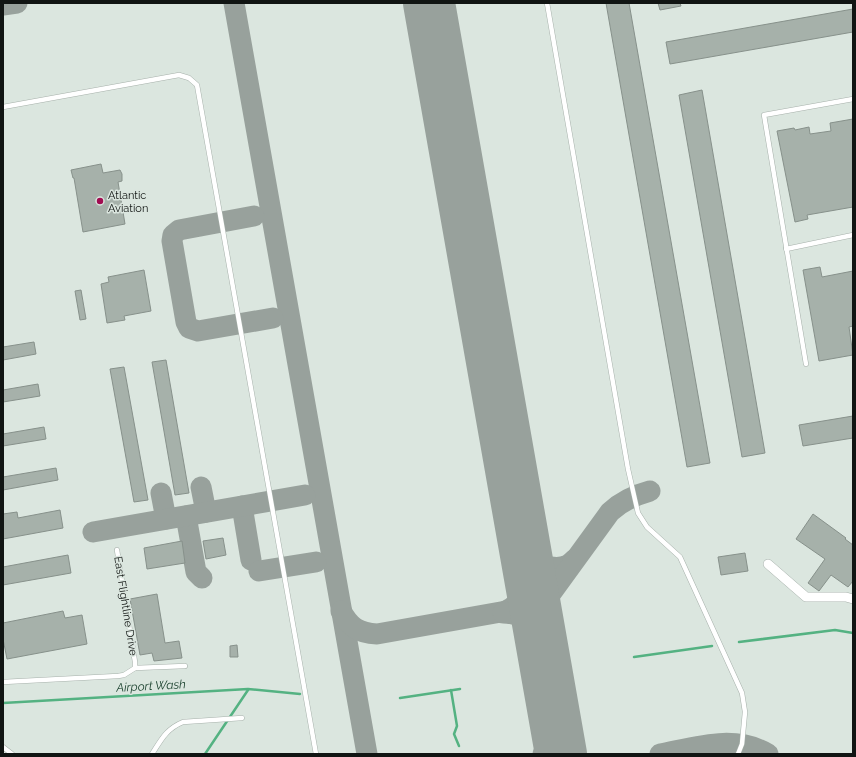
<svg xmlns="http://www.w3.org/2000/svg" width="856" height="757" font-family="Raleway,sans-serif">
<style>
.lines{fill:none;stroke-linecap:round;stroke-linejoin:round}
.stream{stroke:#54b282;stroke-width:2.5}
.taxiway{stroke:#98a19c;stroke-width:21}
.runway{stroke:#98a19c;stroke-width:52}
.building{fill:#a6b1aa;stroke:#87918b}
.service-casing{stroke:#a7b1ab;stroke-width:5.5}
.minor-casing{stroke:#a7b1ab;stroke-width:10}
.service{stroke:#fff;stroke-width:4.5}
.minor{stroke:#fff;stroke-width:9}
.poi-dot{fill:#a10c51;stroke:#dbe6df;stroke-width:1.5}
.labels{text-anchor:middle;stroke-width:3;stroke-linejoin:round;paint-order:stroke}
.poi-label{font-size:11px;fill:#111513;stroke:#dbe6df;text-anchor:start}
.street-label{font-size:11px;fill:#111513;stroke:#dbe6df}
.water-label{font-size:12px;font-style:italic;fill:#143c28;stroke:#dbe6df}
</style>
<rect width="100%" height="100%" fill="#dbe6df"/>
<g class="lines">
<!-- stream -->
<g class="stream">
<path d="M739,642L835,630L853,633"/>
<path d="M634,657L712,646"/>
<path d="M451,690L457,726L454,734L459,746"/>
<path d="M400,698L460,689"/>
<path d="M3,703L248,689L300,694"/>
<path d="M205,754L248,690"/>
</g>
<!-- taxiway -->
<g class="taxiway">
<path d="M234,3L367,754"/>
<path d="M3,5L17,3"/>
<path d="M254,216L179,230L173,235L172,241L186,322L189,328L198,331L273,318"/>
<path d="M201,487L206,512"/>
<path d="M161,493L166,519"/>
<path d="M242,506L251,560"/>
<path d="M186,516L196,572L202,578"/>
<path d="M93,532L305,495"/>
<path d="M525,545C527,549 529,555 533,559C541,567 558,570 568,565C571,563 573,561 575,559"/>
<path d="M259,571L316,562"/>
<path d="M341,611C350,627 358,633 377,634L535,606L549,596L610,512C622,501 635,495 650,491"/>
<path d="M504,612C522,604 526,591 529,573"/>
<path d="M503,613C521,613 530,621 541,635"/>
<path d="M543,754L557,728"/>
<path d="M660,754C696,747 735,734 768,754"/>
</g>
<!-- runway -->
<path class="runway" d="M429,3L561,754"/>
</g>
<!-- building -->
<g class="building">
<path d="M606,3H629L710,463L687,467Z"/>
<path d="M658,3H680L681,6L660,10Z"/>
<path d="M853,9V32L670,64L666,42Z"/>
<path d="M702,90L765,453L742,457L679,95Z"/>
<path d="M853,119V207L807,215L808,219L795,222L777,131L794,128L795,130L809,127L810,134L831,131L830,123Z"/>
<path d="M101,164L103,173L120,170L122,174V181L118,182L125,224L83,232L74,178H73L71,170Z"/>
<path d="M820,267L822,277L853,271V326L849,327L853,355L819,361L803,270Z"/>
<path d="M144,270L151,311L124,316L125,320L107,323L101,284L109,282L108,277Z"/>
<path d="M81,290L86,319L80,320L75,291Z"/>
<path d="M34,342L36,354L3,360V347Z"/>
<path d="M166,360L189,493L175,495L152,362Z"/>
<path d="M124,367L148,500L134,502L110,369Z"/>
<path d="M38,384L40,396L3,402V390Z"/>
<path d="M853,416V438L803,446L799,425Z"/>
<path d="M44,427L46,439L3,446V434Z"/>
<path d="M56,468L58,480L3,490V477Z"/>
<path d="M60,510L63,528L3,539V514L17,512L18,518Z"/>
<path d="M813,514L846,538L845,539L853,545V581L848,587L831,575L819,591L808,583L825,559L796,539Z"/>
<path d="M223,538L226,555L206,559L203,541Z"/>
<path d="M182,541L185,563L147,569L144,548Z"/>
<path d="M745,553L748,571L721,575L718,557Z"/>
<path d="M68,555L71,573L3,585V567Z"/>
<path d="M157,594L165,643L179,641L182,658L154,661L152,653L140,655L130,599Z"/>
<path d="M63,611L65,618L82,615L87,644L7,659L3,639V623Z"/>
<path d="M237,645L238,657H230V646Z"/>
</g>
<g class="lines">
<defs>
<g id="service">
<path d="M547,3L628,469L638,513L647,527L680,557L742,693L745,712L742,744L738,754"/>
<path d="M3,107L179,75L189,78L197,85L316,754"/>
<path d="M786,249L853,235"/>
<path d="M806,364L764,115L853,99"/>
<path d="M135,668L185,666"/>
<path d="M3,682L118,676L124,675L135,668V662L117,550"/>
<path d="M3,747L12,754"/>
<path d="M152,754C161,740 166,729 183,722L242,718"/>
</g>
<path id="minor" d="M768,564L806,597H846L853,599"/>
</defs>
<!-- service casing -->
<use href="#service" class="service-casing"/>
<!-- minor casing -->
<use href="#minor" class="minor-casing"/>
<!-- service -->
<use href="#service" class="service"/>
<!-- minor -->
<use href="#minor" class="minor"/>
</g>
<!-- markers -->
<circle class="poi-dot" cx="100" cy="201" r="4"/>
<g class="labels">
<!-- poi labels -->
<g class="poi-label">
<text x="108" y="199">Atlantic<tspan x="108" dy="13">Aviation</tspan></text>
</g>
<!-- street labels -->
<g class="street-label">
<text transform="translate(126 606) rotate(81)" y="4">East Flightline Drive</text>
</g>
<!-- water labels -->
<g class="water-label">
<text transform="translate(151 686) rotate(-3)" y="4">Airport Wash</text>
</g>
</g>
<!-- border -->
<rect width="856" height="757" fill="none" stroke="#111513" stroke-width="8"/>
</svg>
